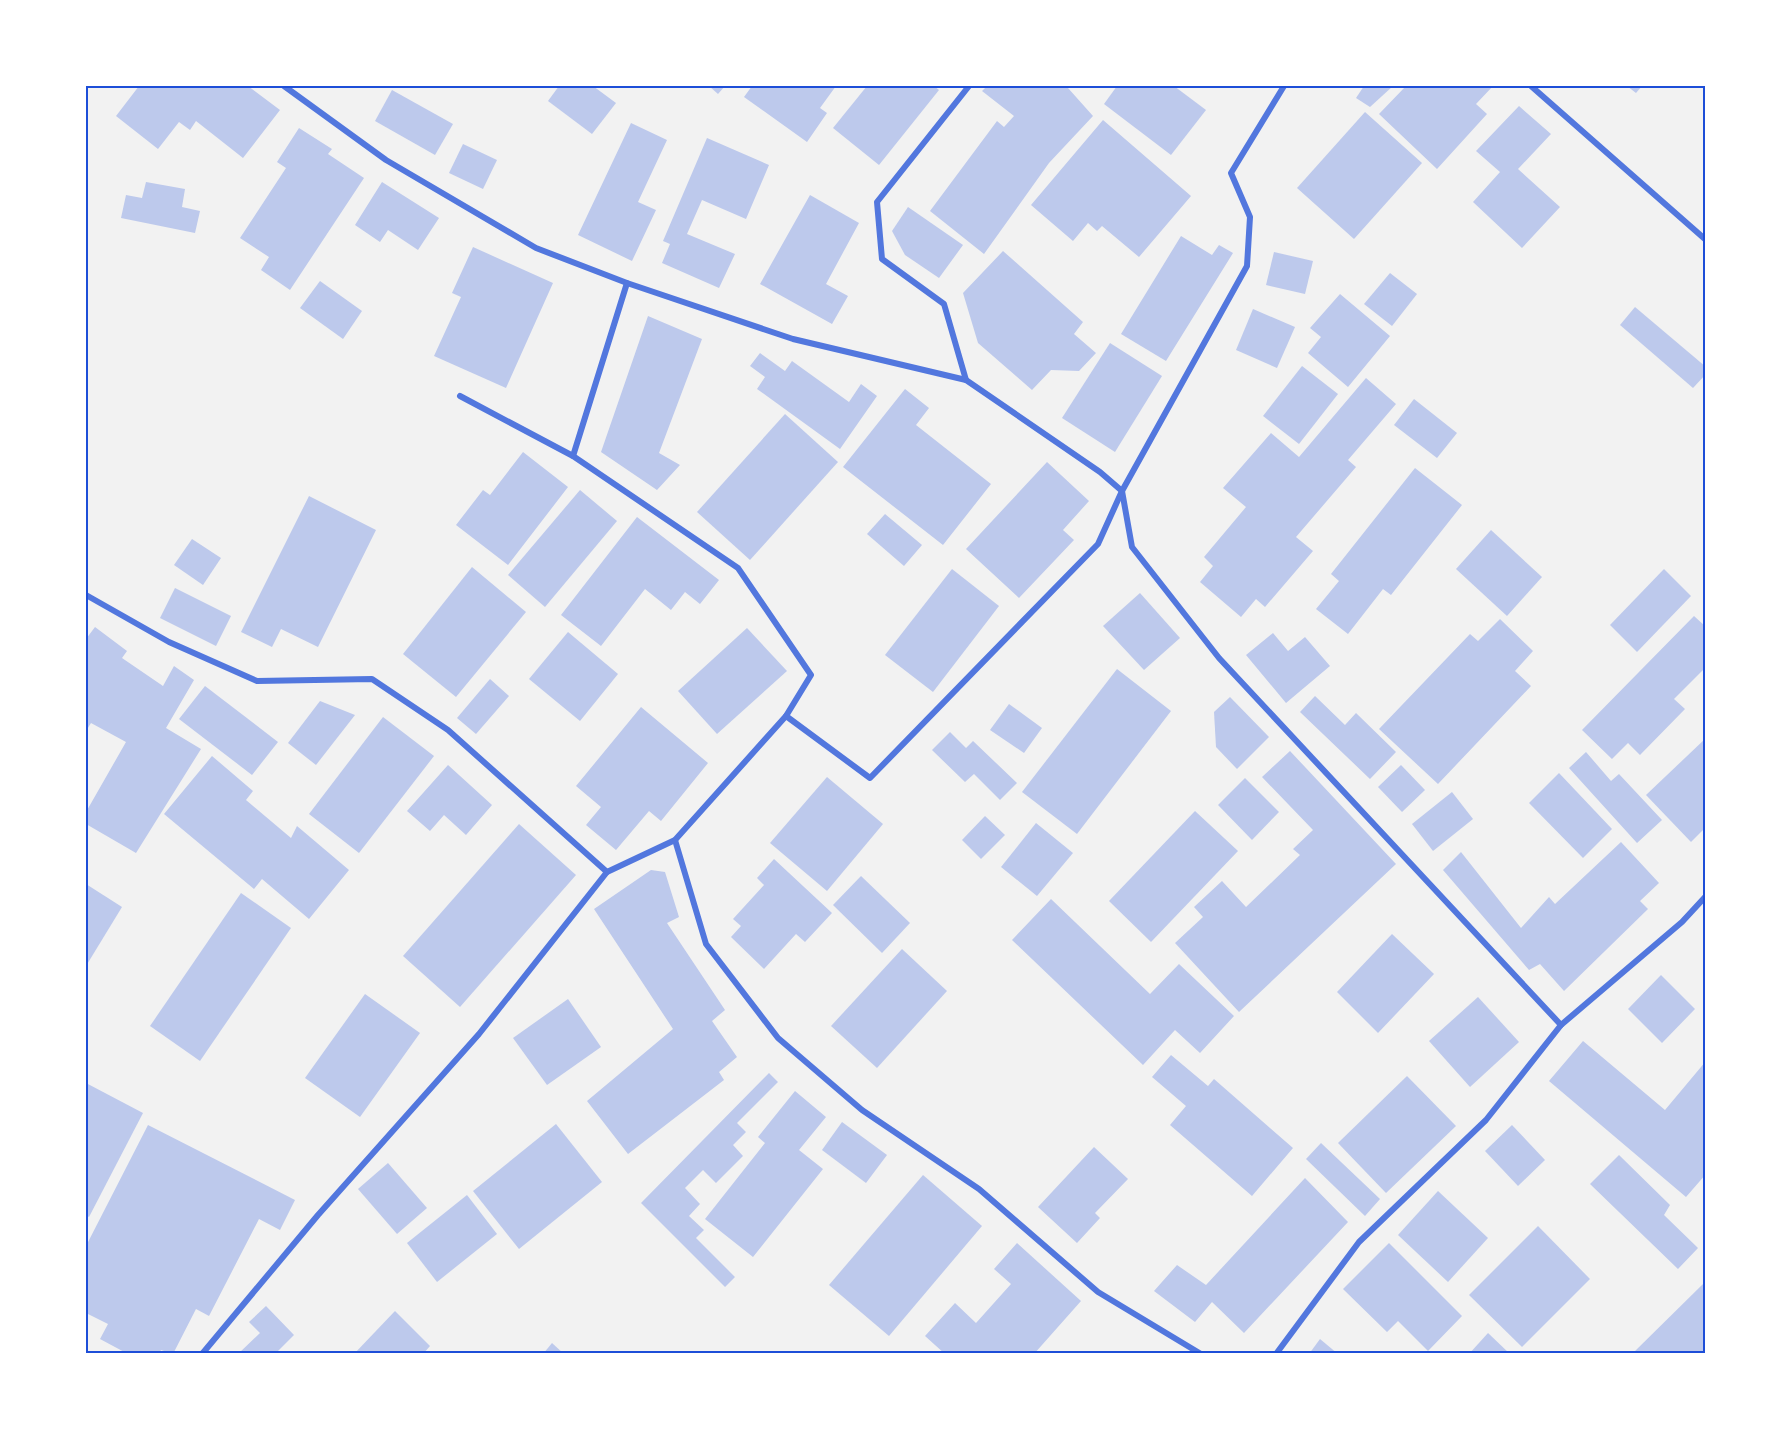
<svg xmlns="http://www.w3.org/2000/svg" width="1791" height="1439" viewBox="0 0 1791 1439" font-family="'Crimson Pro',serif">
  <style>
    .building { fill: #bdc9ec }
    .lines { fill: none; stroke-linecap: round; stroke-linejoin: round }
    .minor { stroke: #5277de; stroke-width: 6 }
    .neatline { fill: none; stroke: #1d4ed8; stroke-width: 2 }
  </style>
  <rect width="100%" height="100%" fill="#f2f2f2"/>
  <!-- building -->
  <g class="building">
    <polygon points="139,86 248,86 280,110 243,158 196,121 190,130 179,122 158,149 116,116"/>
    <polygon points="559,86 593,86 616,103 592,134 548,101"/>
    <polygon points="709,86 725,86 718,94"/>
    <polygon points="752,86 836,86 820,108 827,113 807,142 744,97"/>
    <polygon points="867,86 934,86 939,90 879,165 833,128"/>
    <polygon points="987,86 1070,86 1068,88 1093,116 1049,163 984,254 930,211 997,121 1004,127 1014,116 982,91"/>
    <polygon points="1117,86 1174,86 1206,110 1171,155 1104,104"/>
    <polygon points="1364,86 1393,86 1370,107 1356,98"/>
    <polygon points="1406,86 1493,86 1476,104 1487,114 1437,169 1379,114"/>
    <polygon points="1627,86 1642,86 1636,93"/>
    <polygon points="392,90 453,124 435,155 375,121"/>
    <polygon points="1519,106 1551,134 1518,169 1560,207 1522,248 1473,202 1500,172 1476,151"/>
    <polygon points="1365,112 1422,163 1354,239 1297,188"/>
    <polygon points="1103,120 1191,196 1139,257 1102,226 1097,231 1088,223 1073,241 1031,205"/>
    <polygon points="631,123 667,140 638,202 656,210 632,261 578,235"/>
    <polygon points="299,128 332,149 328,154 364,178 290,290 261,270 269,257 240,238 286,168 277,162"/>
    <polygon points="707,138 769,165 746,219 702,200 687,234 735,254 719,288 662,263 670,244 663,241"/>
    <polygon points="463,144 497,160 483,189 449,173"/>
    <polygon points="146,182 185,189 182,207 200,211 195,233 121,218 126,195 142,198"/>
    <polygon points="382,182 439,218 418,250 388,230 380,242 355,225"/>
    <polygon points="810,195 859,223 826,284 848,296 832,324 760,284"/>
    <polygon points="908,207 963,245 939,278 905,255 892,231"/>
    <polygon points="1181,236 1212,255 1219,245 1233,253 1166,361 1121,334"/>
    <polygon points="473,247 553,283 506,388 434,356 461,297 452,293"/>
    <polygon points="1003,251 1083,322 1074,334 1096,353 1079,371 1051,370 1032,390 978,343 963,293"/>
    <polygon points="1274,252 1313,261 1305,294 1266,285"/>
    <polygon points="1390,273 1417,294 1392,326 1364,304"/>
    <polygon points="320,281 362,311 343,339 300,308"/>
    <polygon points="1340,294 1390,336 1348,387 1308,353 1321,337 1310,328"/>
    <polygon points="1635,307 1706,367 1706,374 1693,388 1620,325"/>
    <polygon points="1253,309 1295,327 1277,368 1236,350"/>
    <polygon points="648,316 702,339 659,453 680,465 657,490 601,452"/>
    <polygon points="1110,343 1162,376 1115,452 1062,418"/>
    <polygon points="760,353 785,371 792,361 849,402 861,384 877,396 840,449 757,389 765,377 750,366"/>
    <polygon points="1302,366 1338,394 1299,444 1263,416"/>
    <polygon points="1366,378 1396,404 1348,460 1356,467 1296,537 1313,551 1265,607 1256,599 1241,617 1200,582 1213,566 1204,557 1246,507 1223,488 1271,433 1299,457"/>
    <polygon points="905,389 929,408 916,425 991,484 943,545 843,467"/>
    <polygon points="1414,399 1457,433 1437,458 1394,425"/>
    <polygon points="785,414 838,462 750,560 697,512"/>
    <polygon points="523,452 568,487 508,565 456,525 483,490 490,495"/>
    <polygon points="1047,462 1089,501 1063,530 1074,540 1019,598 966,549"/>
    <polygon points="1415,468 1462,505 1391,595 1383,589 1348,634 1316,609 1339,581 1331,574"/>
    <polygon points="580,490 617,521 545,607 508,575"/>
    <polygon points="309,496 376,530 318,647 281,629 272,647 241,632"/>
    <polygon points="885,514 922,545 904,566 867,534"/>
    <polygon points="637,517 719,580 700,604 685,592 671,610 645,589 601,646 561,615"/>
    <polygon points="1491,530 1542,577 1507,616 1456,569"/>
    <polygon points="192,539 221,558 203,585 174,565"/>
    <polygon points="472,567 526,612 456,697 403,654"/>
    <polygon points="952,569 999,606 933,692 885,655"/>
    <polygon points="1664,569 1691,596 1637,652 1610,625"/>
    <polygon points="175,588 231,616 216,646 160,618"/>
    <polygon points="1140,593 1180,638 1144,670 1103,626"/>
    <polygon points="1694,616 1706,627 1706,667 1674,699 1685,709 1640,755 1628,743 1612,759 1582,730"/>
    <polygon points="1500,619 1533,651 1515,671 1531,686 1438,784 1379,729 1470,634 1478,641"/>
    <polygon points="95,627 127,651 122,658 163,686 174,666 194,680 166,728 201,749 136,853 86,824 86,812 126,742 91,723 86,731 86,639"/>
    <polygon points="747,628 787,671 717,734 678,691"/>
    <polygon points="568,632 618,674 580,721 529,679"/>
    <polygon points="1273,633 1288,651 1305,637 1330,666 1286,703 1246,655"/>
    <polygon points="1117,669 1171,711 1077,834 1022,792"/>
    <polygon points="490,679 509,696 476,734 457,718"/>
    <polygon points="205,686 278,742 252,775 179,719"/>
    <polygon points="1315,696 1345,725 1356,713 1396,752 1370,779 1300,712"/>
    <polygon points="1230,697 1269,737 1237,769 1216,747 1214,712"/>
    <polygon points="320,701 355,715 316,765 288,743"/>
    <polygon points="1009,704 1042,728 1024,753 990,730"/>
    <polygon points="641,707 708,763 661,821 649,811 616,850 586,825 601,807 576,786"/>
    <polygon points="383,717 434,756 359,853 309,814"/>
    <polygon points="950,732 966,748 973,741 1017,783 1000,800 974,774 965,782 932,750"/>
    <polygon points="1706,738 1706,827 1691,842 1646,795"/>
    <polygon points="1290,751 1396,864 1239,1012 1175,943 1203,917 1194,907 1222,881 1246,907 1300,855 1293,849 1313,830 1262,777"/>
    <polygon points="1586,752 1611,781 1619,774 1662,820 1637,843 1569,768"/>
    <polygon points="212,756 253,791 246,800 291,838 297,826 349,870 309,919 262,879 254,889 164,814"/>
    <polygon points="448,765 492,805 466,835 444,815 430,831 407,811"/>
    <polygon points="1401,765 1425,790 1402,812 1378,787"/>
    <polygon points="1559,773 1612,829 1583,858 1529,803"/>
    <polygon points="827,777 883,824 827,891 770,843"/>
    <polygon points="1245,778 1279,812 1252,840 1218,805"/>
    <polygon points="1452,792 1473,819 1433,851 1412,824"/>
    <polygon points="1195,811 1238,851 1151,942 1109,901"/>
    <polygon points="985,816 1005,835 981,859 962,840"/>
    <polygon points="1036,823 1073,853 1037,896 1001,867"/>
    <polygon points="519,824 576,875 460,1007 403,956"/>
    <polygon points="1621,842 1659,883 1640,901 1648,909 1564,991 1540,964 1529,970 1443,870 1461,852 1521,928 1549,897 1555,904"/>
    <polygon points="774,859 832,913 805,942 796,934 764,969 731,937 741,926 733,919 764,885 757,878"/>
    <polygon points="651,870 665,872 679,917 667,923 725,1010 712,1021 737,1057 719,1072 724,1080 628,1154 587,1101 673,1029 594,909"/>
    <polygon points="861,876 910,923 882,953 833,905"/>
    <polygon points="86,884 122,907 86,966"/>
    <polygon points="241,893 291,928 200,1061 150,1026"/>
    <polygon points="1051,899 1150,994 1179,964 1234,1016 1200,1053 1175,1030 1143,1065 1012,940"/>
    <polygon points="1392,934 1434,974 1378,1033 1337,992"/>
    <polygon points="902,949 947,991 877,1068 831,1026"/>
    <polygon points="1661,975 1695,1009 1662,1043 1628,1009"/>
    <polygon points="365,994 420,1033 360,1117 305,1078"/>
    <polygon points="1478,997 1519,1042 1470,1087 1429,1041"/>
    <polygon points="568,999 601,1047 547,1085 513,1038"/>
    <polygon points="1583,1041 1665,1110 1706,1061 1706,1174 1686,1197 1549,1081"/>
    <polygon points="1171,1055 1208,1086 1214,1079 1293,1148 1252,1196 1170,1125 1186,1106 1152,1077"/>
    <polygon points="769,1073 778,1082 737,1123 746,1132 733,1145 743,1156 716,1183 703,1170 685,1188 700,1204 689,1216 704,1230 696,1238 735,1277 725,1287 641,1203"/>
    <polygon points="1407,1076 1456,1126 1386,1193 1338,1143"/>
    <polygon points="86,1083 143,1113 89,1217 86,1215"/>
    <polygon points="795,1091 826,1117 799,1150 823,1169 753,1257 705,1219 765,1143 758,1137"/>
    <polygon points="842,1122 887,1155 866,1183 822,1150"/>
    <polygon points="556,1124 602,1182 519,1249 473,1191"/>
    <polygon points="148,1125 295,1200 280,1230 259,1219 209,1316 196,1309 173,1354 161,1350 159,1354 128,1354 100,1339 108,1324 86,1313 86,1246"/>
    <polygon points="1512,1125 1545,1160 1518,1186 1485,1151"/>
    <polygon points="1321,1143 1380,1199 1365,1216 1306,1159"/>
    <polygon points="1094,1147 1128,1179 1095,1213 1100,1218 1077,1243 1038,1207"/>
    <polygon points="1619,1155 1670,1205 1664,1215 1698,1248 1678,1269 1590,1184"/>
    <polygon points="388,1163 427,1208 397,1234 358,1189"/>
    <polygon points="923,1175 982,1226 889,1336 829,1285"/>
    <polygon points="1305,1178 1348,1222 1244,1333 1212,1302 1195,1322 1154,1291 1177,1265 1206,1285"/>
    <polygon points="1438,1191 1488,1238 1448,1282 1398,1235"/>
    <polygon points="467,1195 497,1234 437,1282 407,1243"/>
    <polygon points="1538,1226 1590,1279 1522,1347 1469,1295"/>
    <polygon points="1017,1243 1081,1301 1034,1354 945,1354 925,1336 955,1303 976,1323 1011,1284 994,1269"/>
    <polygon points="1389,1243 1462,1316 1428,1351 1398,1321 1387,1332 1343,1289"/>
    <polygon points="1704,1283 1706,1354 1632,1354"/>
    <polygon points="266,1306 294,1335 275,1354 238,1354 260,1333 249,1322"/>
    <polygon points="395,1311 430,1346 423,1354 354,1354"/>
    <polygon points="1488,1333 1510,1354 1469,1354"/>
    <polygon points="1320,1339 1338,1354 1309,1354"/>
    <polygon points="552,1343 564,1354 543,1354"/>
  </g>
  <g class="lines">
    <!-- minor -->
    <g class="minor">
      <polyline points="284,86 386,160 536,248 627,283 793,339 966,380 1100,472 1122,491 1132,547 1219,658 1561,1025"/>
      <polyline points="1531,86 1706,240"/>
      <polyline points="966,380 944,304 882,259 877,202 969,86"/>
      <polyline points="460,396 573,456 738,568 811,675 786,716 675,840 607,872"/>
      <polyline points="573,456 627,283"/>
      <polyline points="86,595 169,642 257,681 372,679 448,730 607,872 479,1034 318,1215 202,1354"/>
      <polyline points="786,716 870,778 1098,544 1122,491 1247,266 1250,217 1231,173 1284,86"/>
      <polyline points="675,840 706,944 778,1038 862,1110 979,1189 1098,1292 1201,1354"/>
      <polyline points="1276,1354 1359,1242 1486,1120 1561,1025 1682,922 1706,896"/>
    </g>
  </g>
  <!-- border -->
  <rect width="1791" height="1439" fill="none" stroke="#ffffff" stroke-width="174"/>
  <rect x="87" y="87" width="1617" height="1265" class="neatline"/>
</svg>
